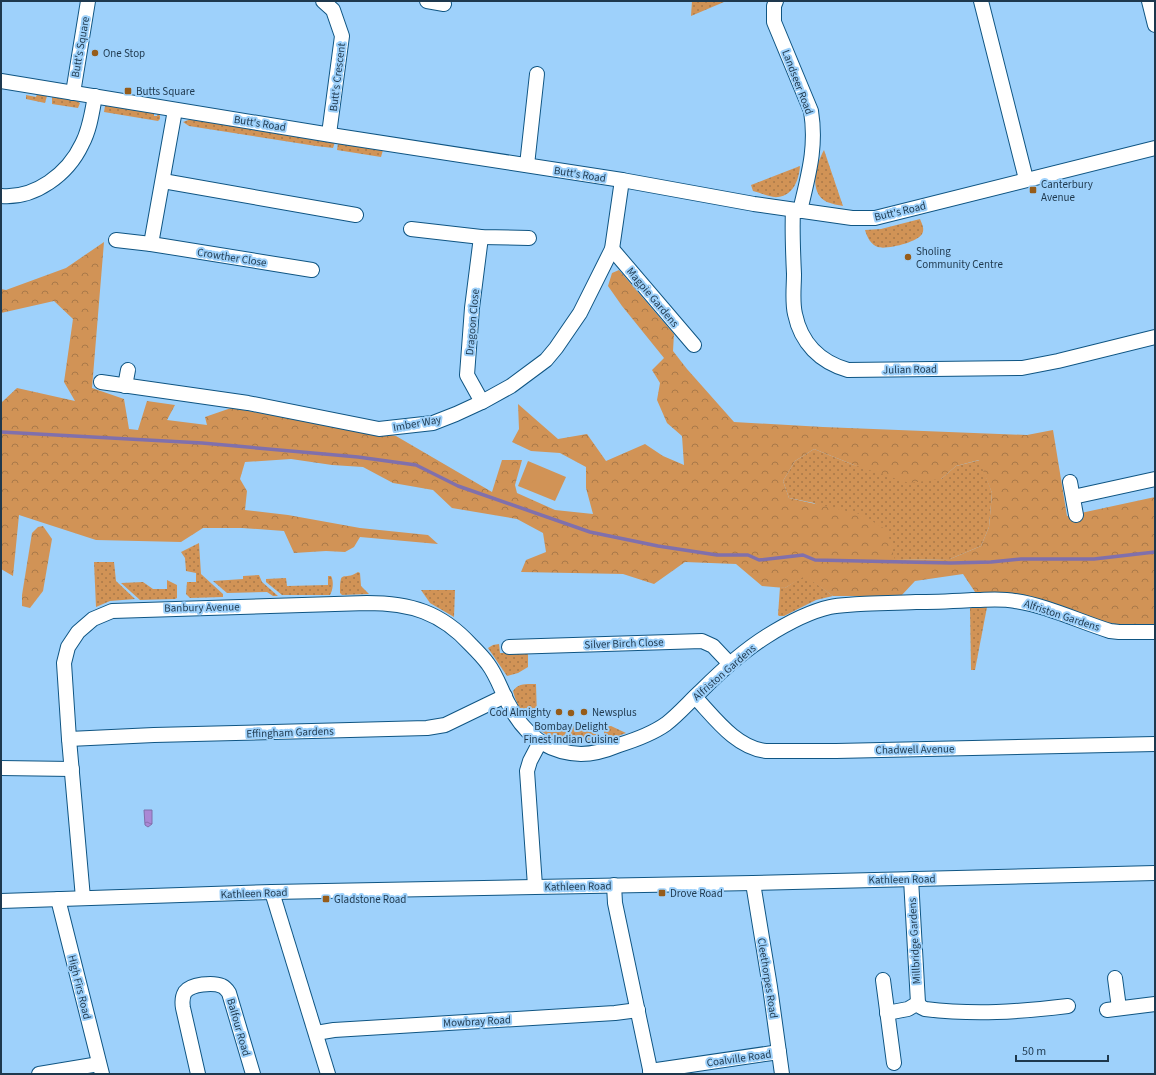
<svg xmlns="http://www.w3.org/2000/svg" width="1156" height="1075" viewBox="0 0 1156 1075" font-family="'Source Sans 3',sans-serif">
  <style>
    .grass { fill: url(#grass-dots) }
    .forest { fill: url(#forest-crowns); fill-rule: evenodd }
    .park { fill: #d19356 }
    .water { fill: url(#water-ripples); stroke: #8070ac }
    .lines { fill: none; stroke-linecap: round; stroke-linejoin: round }
    .stream { stroke: #8070ac; stroke-width: 3.5 }
    .minor-casing { stroke: #0f5583; stroke-width: 16 }
    .minor { stroke: #fff; stroke-width: 14 }
    .poi-dot { fill: #965c1a; stroke: #9ed1fb; stroke-width: 1.5 }
    .labels { text-anchor: middle; stroke-width: 4; stroke-linejoin: round; paint-order: stroke }
    .street-label { font-size: 11px; fill: #1e384d; stroke: #9ed1fb }
    .poi-label { font-size: 11px; fill: #1e384d; stroke: #9ed1fb; text-anchor: start }
  </style>
  <defs>
    <pattern id="grass-dots" width="8" height="8" patternUnits="userSpaceOnUse"><rect width="8" height="8" fill="#d19356"/><path d="M2 2h.1M6 6h.1" fill="none" stroke="#a97949" stroke-width="1.8" stroke-linecap="round"/></pattern>
    <pattern id="forest-crowns" width="20" height="18" patternUnits="userSpaceOnUse"><rect width="20" height="18" fill="#d19356"/><path d="M2 6a3 3 0 1 1 6 0M12 15a3 3 0 1 1 6 0" fill="none" stroke="#a97949"/></pattern>
    <pattern id="water-ripples" width="26" height="14" patternUnits="userSpaceOnUse"><rect width="26" height="14" fill="#aa88d5"/><path d="M2 4q2-2 4 0t4 0M15 11q2-2 4 0t4 0" fill="none" stroke="#8a70af"/></pattern>
  </defs>
  <rect width="100%" height="100%" fill="#9ed1fb"/>
  <!-- grass -->
  <g class="grass">
    <polygon points="692,1 723,1 724,2 691,16"/>
    <polygon points="37,94 47,96 45,103 26,99 26,95 36,97"/>
    <polygon points="52,97 75,100 80,103 78,108 52,104"/>
    <polygon points="108,105 154,113 154,116 157,116 158,113 160,116 160,119 158,121 104,112 105,106"/>
    <polygon points="191,119 335,142 333,148 316,146 189,126 183,122"/>
    <polygon points="338,143 383,150 381,157 337,150"/>
    <path d="M 824,150 L 843,206 C 838,205 832,204 827,202 C 808,193 816,164 824,150 Z"/>
    <path d="M 800,166 C 799,179 794,195 778,197 C 771,198 761,193 753,191 L 751,185 Z"/>
    <path d="M 920,219 C 922,224 925,229 922,234 C 918,242 886,250 878,247 C 871,245 867,237 865,230 L 881,229 Z"/>
    <polygon points="814,449 854,465 941,479 956,466 980,460 992,493 989,527 981,546 950,559 895,560 814,503 789,498 783,481 795,461"/>
    <polygon points="199,543 201,574 223,594 223,597 190,598 186,594 187,582 196,582 196,573 186,571 185,558 181,552"/>
    <polygon points="94,562 114,562 116,581 135,599 110,601 96,607"/>
    <path d="M 358,572 L 360,573 L 361,586 L 369,594 L 342,595 L 340,593 C 340,567 343,582 358,572 Z"/>
    <polygon points="259,575 262,582 278,596 273,596 267,592 227,593 213,581 243,579 243,576"/>
    <polygon points="805,575 833,596 816,600 784,616 779,616 778,615 780,587 785,588"/>
    <path d="M 328,576 L 331,576 C 334,581 333,590 330,595 L 282,595 L 266,582 L 266,579 L 286,578 L 287,586 L 328,585 Z"/>
    <polygon points="167,580 177,585 177,598 175,599 140,600 121,583 143,582 153,589 167,589"/>
    <polygon points="421,590 455,590 454,617 430,603"/>
    <polygon points="987,607 975,670 971,670 970,608"/>
    <polygon points="499,644 500,653 528,653 528,667 518,673 507,676 488,648 493,645"/>
    <path d="M 536,684 L 537,718 L 529,718 C 520,711 516,702 513,691 C 518,683 527,684 536,684 Z"/>
    <path d="M 536,725 L 598,725 L 599,742 C 580,743 547,743 536,725 Z"/>
    <polygon points="611,726 626,733 604,741 604,727"/>
  </g>
  <!-- forest -->
  <g class="forest">
    <path d="M 104,242 L 92,388 L 124,399 L 129,429 L 138,430 L 147,401 L 175,405 L 167,420 L 207,425 L 205,417 L 231,408 L 396,436 L 492,492 L 502,460 L 522,460 L 515,485 L 517,493 L 555,510 L 593,514 L 586,488 L 586,467 L 560,453 L 531,451 L 512,442 L 519,429 L 518,404 L 558,439 L 587,434 L 606,461 L 645,444 L 663,456 L 684,465 L 682,436 L 667,423 L 657,400 L 660,383 L 652,370 L 664,358 L 622,306 L 608,286 L 612,273 L 619,270 L 674,334 L 673,351 L 687,369 L 734,422 L 823,427 L 1027,435 L 1053,430 L 1067,516 L 1155,497 L 1155,625 L 1129,626 L 1102,622 L 1033,597 L 977,595 L 963,574 L 915,581 L 901,596 L 833,596 L 805,576 L 785,588 L 762,586 L 736,564 L 685,562 L 654,584 L 623,574 L 521,572 L 526,560 L 546,552 L 543,533 L 517,519 L 452,508 L 433,490 L 393,483 L 363,467 L 332,465 L 291,459 L 245,462 L 240,479 L 247,491 L 245,510 L 288,515 L 360,528 L 428,535 L 438,544 L 360,537 L 354,547 L 345,552 L 326,551 L 294,553 L 284,531 L 242,528 L 203,528 L 181,542 L 96,540 L 19,515 L 13,576 L 1,569 L 1,403 L 17,388 L 75,401 L 64,382 L 73,319 L 54,301 L 1,313 L 1,289 L 6,290 L 66,268 ZM 814,449 L 854,465 L 909,483 L 941,479 L 956,466 L 979,460 L 992,493 L 989,527 L 981,546 L 950,559 L 895,560 L 887,530 L 860,514 L 789,498 L 783,481 L 795,461 Z"/>
    <polygon points="43,526 52,539 43,591 30,608 22,606 22,595 32,533 38,527"/>
  </g>
  <!-- park -->
  <polygon class="park" points="528,461 566,477 555,501 518,486"/>
  <!-- water -->
  <polygon class="water" points="152,810 152,824 148,827 145,825 144,810"/>
  <g class="lines">
    <!-- stream -->
    <polyline class="stream" points="1,432 202,443 358,457 416,465 458,486 590,532 658,546 717,555 748,555 759,560 803,555 815,560 951,563 991,562 1021,559 1094,559 1155,552"/>
    <defs>
      <g id="minor">
        <polyline points="323,1 333,10 342,36 329,134"/>
        <polyline points="427,1 444,4"/>
        <path d="M 776,1 L 774,6 L 774,22 L 811,111 C 817,148 808,176 800,211"/>
        <polyline points="981,1 1026,179"/>
        <polyline points="1149,1 1155,25"/>
        <polyline points="1,81 337,136 622,180 754,204 852,218 875,218 1155,148"/>
        <polyline points="73,93 88,1"/>
        <polyline points="527,165 537,74"/>
        <polyline points="163,181 356,215"/>
        <path d="M 1,196 C 35,199 68,174 82,144 C 90,129 92,112 95,96"/>
        <path d="M 793,210 C 792,231 793,253 794,274 C 794,287 792,301 795,314 C 801,343 820,362 848,370 L 1022,368 L 1058,361 L 1155,337"/>
        <polyline points="411,229 481,237 529,238"/>
        <polyline points="481,237 472,308 467,375 482,402"/>
        <polyline points="116,240 151,244 312,270"/>
        <polyline points="151,244 175,110"/>
        <polyline points="612,249 694,345"/>
        <polyline points="101,382 248,403 379,429 433,423 456,414 482,402 511,386 546,360 556,348 580,313 612,249 622,180"/>
        <polyline points="125,386 128,370"/>
        <polyline points="1070,482 1076,515"/>
        <polyline points="1073,497 1155,479"/>
        <polyline points="509,647 702,641 713,646 730,664"/>
        <path d="M 695,697 C 714,717 736,748 766,751 L 836,751 L 1155,744"/>
        <polyline points="69,739 154,735 427,728 445,725 505,696"/>
        <polyline points="1,768 72,769"/>
        <path d="M 911,879 L 918,1003 L 921,1007 L 925,1009 C 975,1015 1018,1012 1068,1006"/>
        <polyline points="753,883 770,987 782,1074"/>
        <polyline points="614,885 615,903 651,1074"/>
        <polyline points="535,886 527,771 530,761 540,742"/>
        <polyline points="272,892 328,1074"/>
        <path d="M 83,898 L 69,739 L 64,663 L 68,647 L 78,632 L 93,619 L 112,611 L 367,603 C 410,603 441,612 471,645 C 477,651 483,657 488,664 C 497,676 501,690 508,703 C 523,733 546,753 581,754 C 595,754 607,750 619,745 C 635,740 652,734 666,724 C 679,714 689,702 701,691 C 721,671 743,651 767,636 C 786,624 808,612 830,607 C 839,605 850,605 860,604 C 878,603 897,603 916,602 C 935,602 953,601 972,600 C 986,600 1001,598 1015,601 C 1048,606 1078,621 1110,631 L 1119,632 L 1155,632"/>
        <polyline points="58,899 102,1074"/>
        <polyline points="1,901 272,892 753,883 1155,873"/>
        <polyline points="1115,978 1119,1008"/>
        <polyline points="883,980 894,1063"/>
        <polyline points="1107,1010 1155,1004"/>
        <polyline points="887,1013 908,1009 918,1003"/>
        <polyline points="316,1033 334,1030 615,1013 638,1010"/>
        <polyline points="650,1071 779,1052"/>
        <polyline points="39,1074 99,1064"/>
        <path d="M 198,1074 L 183,1008 C 182,1002 182,997 185,992 C 191,984 213,982 222,986 C 226,988 227,990 229,993 L 253,1074"/>
      </g>
    </defs>
    <!-- minor casing -->
    <use href="#minor" class="minor-casing"/>
    <!-- minor -->
    <use href="#minor" class="minor"/>
  </g>
  <!-- markers -->
  <g class="poi-dot">
    <circle cx="95" cy="53" r="4"/>
    <rect x="124" y="87" width="8" height="8" rx="2"/>
    <rect x="1029" y="186" width="8" height="8" rx="2"/>
    <circle cx="908" cy="257" r="4"/>
    <circle cx="559" cy="712" r="4"/>
    <circle cx="584" cy="712" r="4"/>
    <circle cx="571" cy="713" r="4"/>
    <rect x="658" y="889" width="8" height="8" rx="2"/>
    <rect x="322" y="895" width="8" height="8" rx="2"/>
  </g>
  <g class="labels">
    <!-- street labels -->
    <g class="street-label">
      <text transform="translate(80 47) rotate(-80)" y="4">Butt's Square</text>
      <text transform="translate(337 77) rotate(-83)" y="4">Butt's Crescent</text>
      <text transform="translate(798 82) rotate(69)" y="4">Landseer Road</text>
      <text transform="translate(260 123) rotate(9)" y="4">Butt's Road</text>
      <text transform="translate(580 174) rotate(9)" y="4">Butt's Road</text>
      <text transform="translate(900 211) rotate(-13)" y="4">Butt's Road</text>
      <text transform="translate(232 257) rotate(9)" y="4">Crowther Close</text>
      <text transform="translate(653 297) rotate(50)" y="4">Magpie Gardens</text>
      <text transform="translate(472 322) rotate(-85)" y="4">Dragoon Close</text>
      <text transform="translate(910 369) rotate(-1)" y="4">Julian Road</text>
      <text transform="translate(417 423) rotate(-10)" y="4">Imber Way</text>
      <text transform="translate(202 607) rotate(-1)" y="4">Banbury Avenue</text>
      <text transform="translate(1062 615) rotate(18)" y="4">Alfriston Gardens</text>
      <text transform="translate(624 643) rotate(-2)" y="4">Silver Birch Close</text>
      <text transform="translate(724 672) rotate(-41)" y="4">Alfriston Gardens</text>
      <text transform="translate(290 732) rotate(-2)" y="4">Effingham Gardens</text>
      <text transform="translate(915 749) rotate(-1)" y="4">Chadwell Avenue</text>
      <text transform="translate(902 879) rotate(-1)" y="4">Kathleen Road</text>
      <text transform="translate(578 886) rotate(-1)" y="4">Kathleen Road</text>
      <text transform="translate(254 893) rotate(-2)" y="4">Kathleen Road</text>
      <text transform="translate(914 941) rotate(-93)" y="4">Millbridge Gardens</text>
      <text transform="translate(768 978) rotate(81)" y="4">Cleethorpes Road</text>
      <text transform="translate(80 987) rotate(76)" y="4">High Firs Road</text>
      <text transform="translate(477 1021) rotate(-3)" y="4">Mowbray Road</text>
      <text transform="translate(239 1027) rotate(74)" y="4">Balfour Road</text>
      <text transform="translate(739 1058) rotate(-8)" y="4">Coalville Road</text>
    </g>
    <!-- poi labels -->
    <g class="poi-label">
      <text x="103" y="57">One Stop</text>
      <text x="136" y="95">Butts Square</text>
      <text x="1041" y="188">Canterbury<tspan x="1041" dy="13">Avenue</tspan></text>
      <text x="916" y="255">Sholing<tspan x="916" dy="13">Community Centre</tspan></text>
      <text x="551" y="716" text-anchor="end">Cod Almighty</text>
      <text x="592" y="716">Newsplus</text>
      <text x="571" y="730" text-anchor="middle">Bombay Delight<tspan x="571" dy="13">Finest Indian Cuisine</tspan></text>
      <text x="670" y="897">Drove Road</text>
      <text x="334" y="903">Gladstone Road</text>
    </g>
  </g>
  <!-- border -->
  <rect width="1156" height="1075" fill="none" stroke="#1e384d" stroke-width="4"/>
  <!-- scale -->
  <path d="M1016 1055v6h92v-6" fill="none" stroke="#1e384d" stroke-width="2"/>
  <text x="1022" y="1055" font-size="12" fill="#1e384d" stroke="#9ed1fb" stroke-width="3" paint-order="stroke">50 m</text>
</svg>
